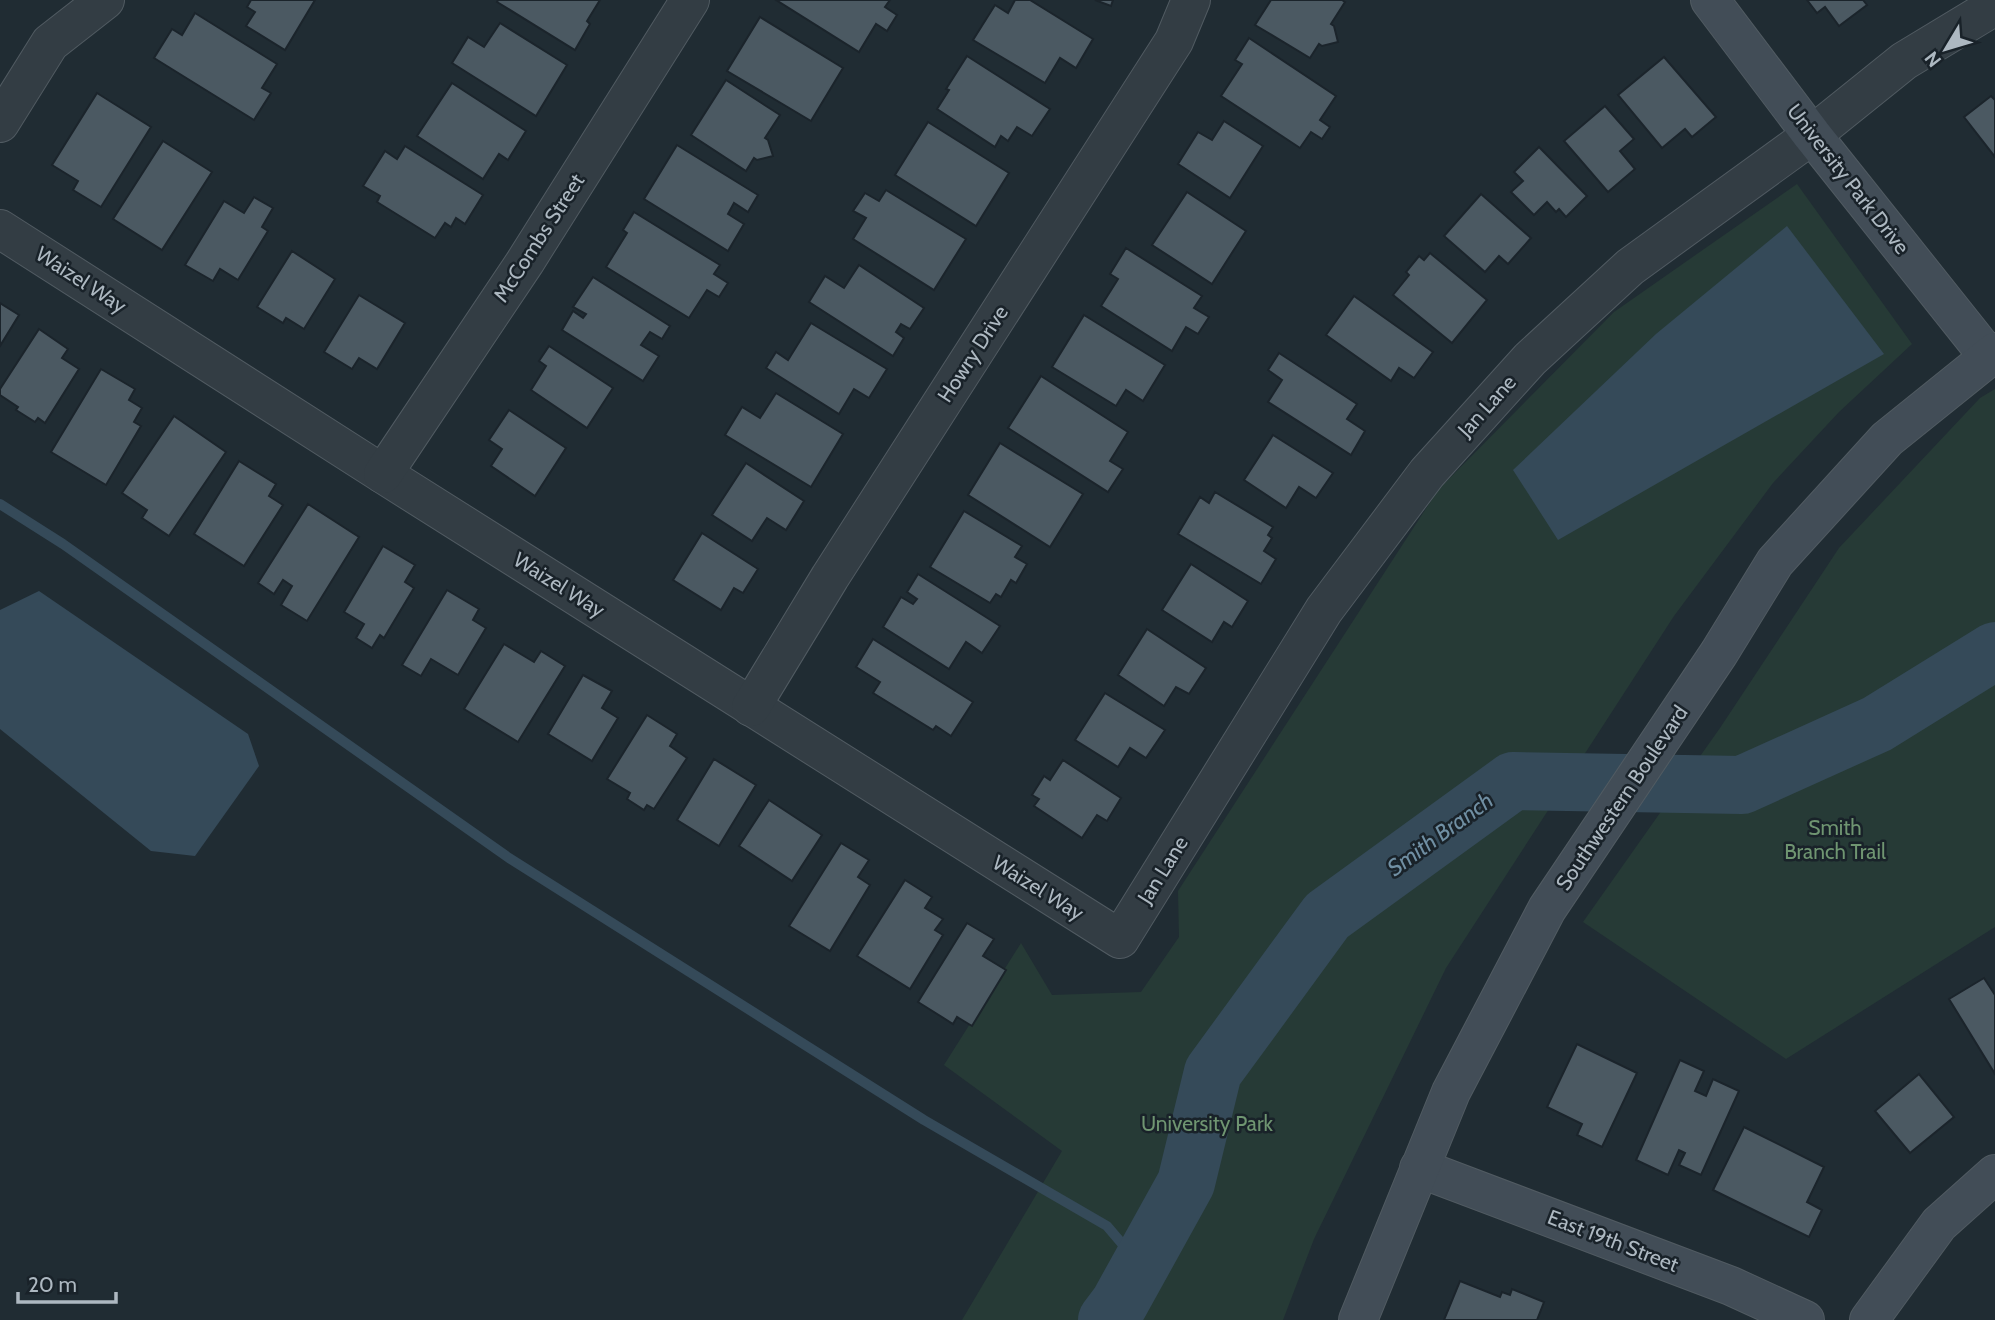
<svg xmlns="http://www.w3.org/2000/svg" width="1995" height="1320" viewBox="0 0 1995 1320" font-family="Cabin,sans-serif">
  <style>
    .green { fill: #263a36 }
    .water { fill: #354a59 }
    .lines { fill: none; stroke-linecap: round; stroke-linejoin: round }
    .stream { stroke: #354a59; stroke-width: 10 }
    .river { stroke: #354a59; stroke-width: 58 }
    .building { fill: #4b5962; stroke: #1b242b; stroke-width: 2 }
    .street-casing { stroke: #515b62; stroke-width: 40 }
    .secondary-casing { stroke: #515b62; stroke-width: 40 }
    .street { stroke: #333d44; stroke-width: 38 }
    .secondary { stroke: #424d57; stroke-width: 38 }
    .labels { text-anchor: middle; stroke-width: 5; stroke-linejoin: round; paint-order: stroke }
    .street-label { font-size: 21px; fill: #adb8c1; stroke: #192229 }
    .park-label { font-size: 21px; fill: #6f9571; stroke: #192229 }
    .water-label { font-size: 23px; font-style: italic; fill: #708fa3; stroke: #192229 }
  </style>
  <rect width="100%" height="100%" fill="#202c33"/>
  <!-- green -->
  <g class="green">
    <polygon points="1797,184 1912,344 1839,412 1773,483 1674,616 1446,968 1314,1239 1283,1320 962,1320 1062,1151 944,1065 1021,943 1052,995 1141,992 1179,937 1178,891 1438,490 1614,312"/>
    <polygon points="1995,389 1995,927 1786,1059 1583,922 1720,728 1839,548 1980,398"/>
  </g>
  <!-- water -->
  <g class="water">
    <polygon points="1787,226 1884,354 1558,540 1513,470 1656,334"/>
    <polygon points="39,591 248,734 259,766 195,856 151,851 0,729 0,610"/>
  </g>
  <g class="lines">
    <!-- stream -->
    <polyline class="stream" points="0,504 63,544 509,858 924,1120 1107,1226 1141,1266"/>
    <!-- river -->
    <polyline class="river" points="1107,1320 1119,1304 1186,1183 1213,1072 1327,916 1513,781 1742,785 1877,724 1995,651"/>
  </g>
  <!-- building -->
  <g class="building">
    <polygon points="251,0 315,0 285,50 246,26 255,12 247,7"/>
    <polygon points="498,0 600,0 587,21 590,24 575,50 497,2"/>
    <polygon points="776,0 890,0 885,7 897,15 887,31 876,24 859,52"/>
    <polygon points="1015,0 1030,0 1093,39 1076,68 1060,58 1045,83 973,40 995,5 1008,13"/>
    <polygon points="1095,0 1113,0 1111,6"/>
    <polygon points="1271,0 1342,0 1345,2 1331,24 1334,26 1338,42 1322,46 1319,44 1310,58 1255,25"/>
    <polygon points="1807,0 1863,0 1867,5 1839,26 1825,7 1817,13"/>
    <polygon points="195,13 277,64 262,88 271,93 254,120 154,58 172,29 182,35"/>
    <polygon points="760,17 843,68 811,121 727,71"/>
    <polygon points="500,23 567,65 536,116 452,63 468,37 484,47"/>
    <polygon points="1249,38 1336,96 1320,120 1330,127 1322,139 1311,132 1300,148 1221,96 1242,64 1235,60"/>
    <polygon points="967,56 1050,109 1032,136 1017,127 1008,141 1001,136 995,147 937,109 949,90 946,89"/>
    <polygon points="1664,57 1716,117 1692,137 1685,129 1662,148 1618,95"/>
    <polygon points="726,80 780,115 765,138 768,140 773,156 757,160 754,158 746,171 691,135"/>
    <polygon points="452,83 526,131 508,160 499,154 483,179 417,136"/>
    <polygon points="97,93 151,127 101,207 73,190 78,181 52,165"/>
    <polygon points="1991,96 1995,100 1995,157 1964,117"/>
    <polygon points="1605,106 1634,139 1620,151 1635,169 1608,192 1564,141"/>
    <polygon points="1224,121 1263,146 1230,198 1178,164 1198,132 1212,140"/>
    <polygon points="928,122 1009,173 976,226 895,175"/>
    <polygon points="163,141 212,172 162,250 113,219"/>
    <polygon points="677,145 758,195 748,212 734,203 728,214 744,224 728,251 644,199"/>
    <polygon points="405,146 483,195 465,224 456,218 451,227 445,223 435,238 377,202 380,196 363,186 385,151 397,159"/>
    <polygon points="1539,147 1587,196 1566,217 1559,209 1556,212 1547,202 1534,215 1511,192 1523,181 1514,172"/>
    <polygon points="886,190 966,239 934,290 853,239 866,218 853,211 865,193 879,201"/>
    <polygon points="1187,192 1246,231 1212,284 1152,245"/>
    <polygon points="1481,194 1531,238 1508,264 1499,256 1485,272 1444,236"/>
    <polygon points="254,197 273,208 262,227 268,231 238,280 220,269 213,281 185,265 224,201 244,213"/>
    <polygon points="634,212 720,265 714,274 728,283 719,297 707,290 689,318 606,267 627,233 623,230"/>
    <polygon points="1126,248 1202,296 1194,308 1209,317 1198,334 1186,327 1172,351 1101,306 1118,279 1110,274"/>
    <polygon points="292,251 335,279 304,329 286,318 283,323 257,307"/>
    <polygon points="1430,253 1487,300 1452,343 1393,295 1409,275 1406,272 1419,256 1424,260"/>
    <polygon points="859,265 924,308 910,329 901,324 896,332 904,338 893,356 809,302 825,276 844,288"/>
    <polygon points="593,277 670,326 662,339 650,332 641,345 659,356 643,381 562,330 573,311 583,318 586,314 573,307"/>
    <polygon points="359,295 405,323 377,369 359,358 352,369 324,352"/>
    <polygon points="1354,296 1433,352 1414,378 1399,368 1391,381 1326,335"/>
    <polygon points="0,303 19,315 0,346"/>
    <polygon points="1084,315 1165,365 1143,401 1126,390 1116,406 1052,367"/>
    <polygon points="811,323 887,369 869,398 854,389 839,414 766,368 776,352 788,360"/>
    <polygon points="39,329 68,349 62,358 79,369 45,423 38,418 35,422 16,410 18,407 0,395 0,389"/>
    <polygon points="549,346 613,388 587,428 531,390 546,366 539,361"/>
    <polygon points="1279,353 1357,404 1347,419 1365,431 1351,455 1268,402 1282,380 1268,370"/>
    <polygon points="101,369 135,389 129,400 142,408 134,422 141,426 106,485 51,452"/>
    <polygon points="1041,376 1128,432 1110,461 1123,469 1108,492 1008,428"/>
    <polygon points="776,393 843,434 811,487 725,435 742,407 760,418"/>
    <polygon points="509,410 566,448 535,496 491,466 502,449 489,440"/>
    <polygon points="174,416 226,452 169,536 142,518 147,510 122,493"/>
    <polygon points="1273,435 1333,473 1316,498 1299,487 1286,508 1244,480"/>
    <polygon points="1000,443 1083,494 1050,547 968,495"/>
    <polygon points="239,461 276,484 269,496 283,505 244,566 194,534"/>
    <polygon points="746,463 804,501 786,530 767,518 752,541 712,515"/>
    <polygon points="1215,492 1273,527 1268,535 1272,538 1264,551 1276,559 1261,584 1178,534 1200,497 1209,503"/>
    <polygon points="308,504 359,537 307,621 281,605 292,586 283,580 274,594 258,583"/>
    <polygon points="964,511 1022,546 1015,557 1027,564 1016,583 1011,580 1001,597 996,594 990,603 930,567"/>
    <polygon points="702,533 758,569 743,593 734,588 721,610 673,580"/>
    <polygon points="383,546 415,565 405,582 414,588 384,638 380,635 372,648 356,638 364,624 344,612"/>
    <polygon points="1191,564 1248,601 1232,627 1224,622 1212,642 1162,610"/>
    <polygon points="918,574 1000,626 982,653 966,642 949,669 883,627 901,597 913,604 917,599 907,592"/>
    <polygon points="447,590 479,609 473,620 486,628 458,675 431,659 421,676 402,665"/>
    <polygon points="1147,629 1206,668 1189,694 1176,687 1164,706 1118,675"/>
    <polygon points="873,639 973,702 951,736 936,726 933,730 873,693 880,682 856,667"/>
    <polygon points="504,644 534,662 541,651 565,666 518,742 464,709"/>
    <polygon points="583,675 612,691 602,708 618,718 592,761 548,734"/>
    <polygon points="1105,693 1165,730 1146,758 1130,748 1118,767 1075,740"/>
    <polygon points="647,715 677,734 670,746 687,758 654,809 647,805 644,810 627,799 630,793 607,779"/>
    <polygon points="714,759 756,785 719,846 677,820"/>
    <polygon points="1063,760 1121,798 1107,821 1097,815 1082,838 1034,806 1039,799 1032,795 1044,776 1050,780"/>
    <polygon points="769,800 822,835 792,881 739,846"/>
    <polygon points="841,843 869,860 858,877 870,885 830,951 789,926"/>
    <polygon points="905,880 932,897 925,908 943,919 935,930 943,935 910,989 857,956"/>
    <polygon points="967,923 994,939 983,956 1006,970 972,1026 957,1017 953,1024 918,1002"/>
    <polygon points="1984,978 1995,995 1995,1074 1949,999"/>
    <polygon points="1577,1044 1637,1073 1602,1147 1577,1135 1582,1124 1547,1107"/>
    <polygon points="1680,1060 1704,1071 1695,1091 1706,1096 1713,1079 1739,1091 1701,1175 1679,1165 1685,1153 1679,1150 1668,1175 1636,1160"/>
    <polygon points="1919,1074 1954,1117 1910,1153 1875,1111"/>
    <polygon points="1744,1127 1824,1167 1807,1202 1822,1210 1809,1237 1713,1190"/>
    <polygon points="1460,1281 1500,1297 1502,1292 1510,1295 1512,1289 1544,1302 1537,1320 1444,1320"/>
  </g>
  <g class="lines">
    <defs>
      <g id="street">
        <polyline points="0,123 50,43 105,0"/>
        <polyline points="0,229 383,474 1120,939 1324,610 1427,473 1530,359 1630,267 1812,135 1904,61 1995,6"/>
        <polyline points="383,474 525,262 690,0"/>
        <polyline points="751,707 830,577 1174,41 1191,0"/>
      </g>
      <g id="secondary">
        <polyline points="1710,0 1812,135 1988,356"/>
        <polyline points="1419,1168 1731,1286 1805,1320"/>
        <polyline points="1358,1320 1451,1092 1547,909 1719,653 1775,562 1887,439 1995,352"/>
        <polyline points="1869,1320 1939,1224 1995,1174"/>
      </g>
    </defs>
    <!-- street casing -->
    <use href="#street" class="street-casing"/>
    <!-- secondary casing -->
    <use href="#secondary" class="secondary-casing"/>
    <!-- street -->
    <use href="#street" class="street"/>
    <!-- secondary -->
    <use href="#secondary" class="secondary"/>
  </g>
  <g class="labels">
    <!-- street labels -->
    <g class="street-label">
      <text transform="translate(1848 179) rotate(52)" y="7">University Park Drive</text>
      <text transform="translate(539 238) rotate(-57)" y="7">McCombs Street</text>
      <text transform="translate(81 280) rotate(33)" y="7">Waizel Way</text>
      <text transform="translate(973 354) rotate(-57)" y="7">Howry Drive</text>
      <text transform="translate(1487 406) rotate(-48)" y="7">Jan Lane</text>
      <text transform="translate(559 585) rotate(32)" y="7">Waizel Way</text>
      <text transform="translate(1622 798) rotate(-56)" y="7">Southwestern Boulevard</text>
      <text transform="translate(1163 870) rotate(-58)" y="7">Jan Lane</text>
      <text transform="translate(1038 888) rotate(32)" y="7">Waizel Way</text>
      <text transform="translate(1613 1241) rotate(21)" y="7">East 19th Street</text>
    </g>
    <!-- park labels -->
    <g class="park-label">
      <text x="1835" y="835">Smith<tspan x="1835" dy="24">Branch Trail</tspan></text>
      <text x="1207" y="1131">University Park</text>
    </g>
    <!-- water labels -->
    <g class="water-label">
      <text transform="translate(1440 834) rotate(-36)" y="8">Smith Branch</text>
    </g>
  </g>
  <!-- north arrow -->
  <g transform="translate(1946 49) rotate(232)" stroke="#192229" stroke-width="5" paint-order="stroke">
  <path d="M0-5L12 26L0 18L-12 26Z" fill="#adb8c1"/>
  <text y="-10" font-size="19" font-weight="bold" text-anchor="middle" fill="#adb8c1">N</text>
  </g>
  <!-- scale -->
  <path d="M18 1292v10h98v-10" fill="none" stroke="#adb8c1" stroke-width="3.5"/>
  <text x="28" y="1292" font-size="21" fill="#adb8c1" stroke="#192229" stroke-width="5" paint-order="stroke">20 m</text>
</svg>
